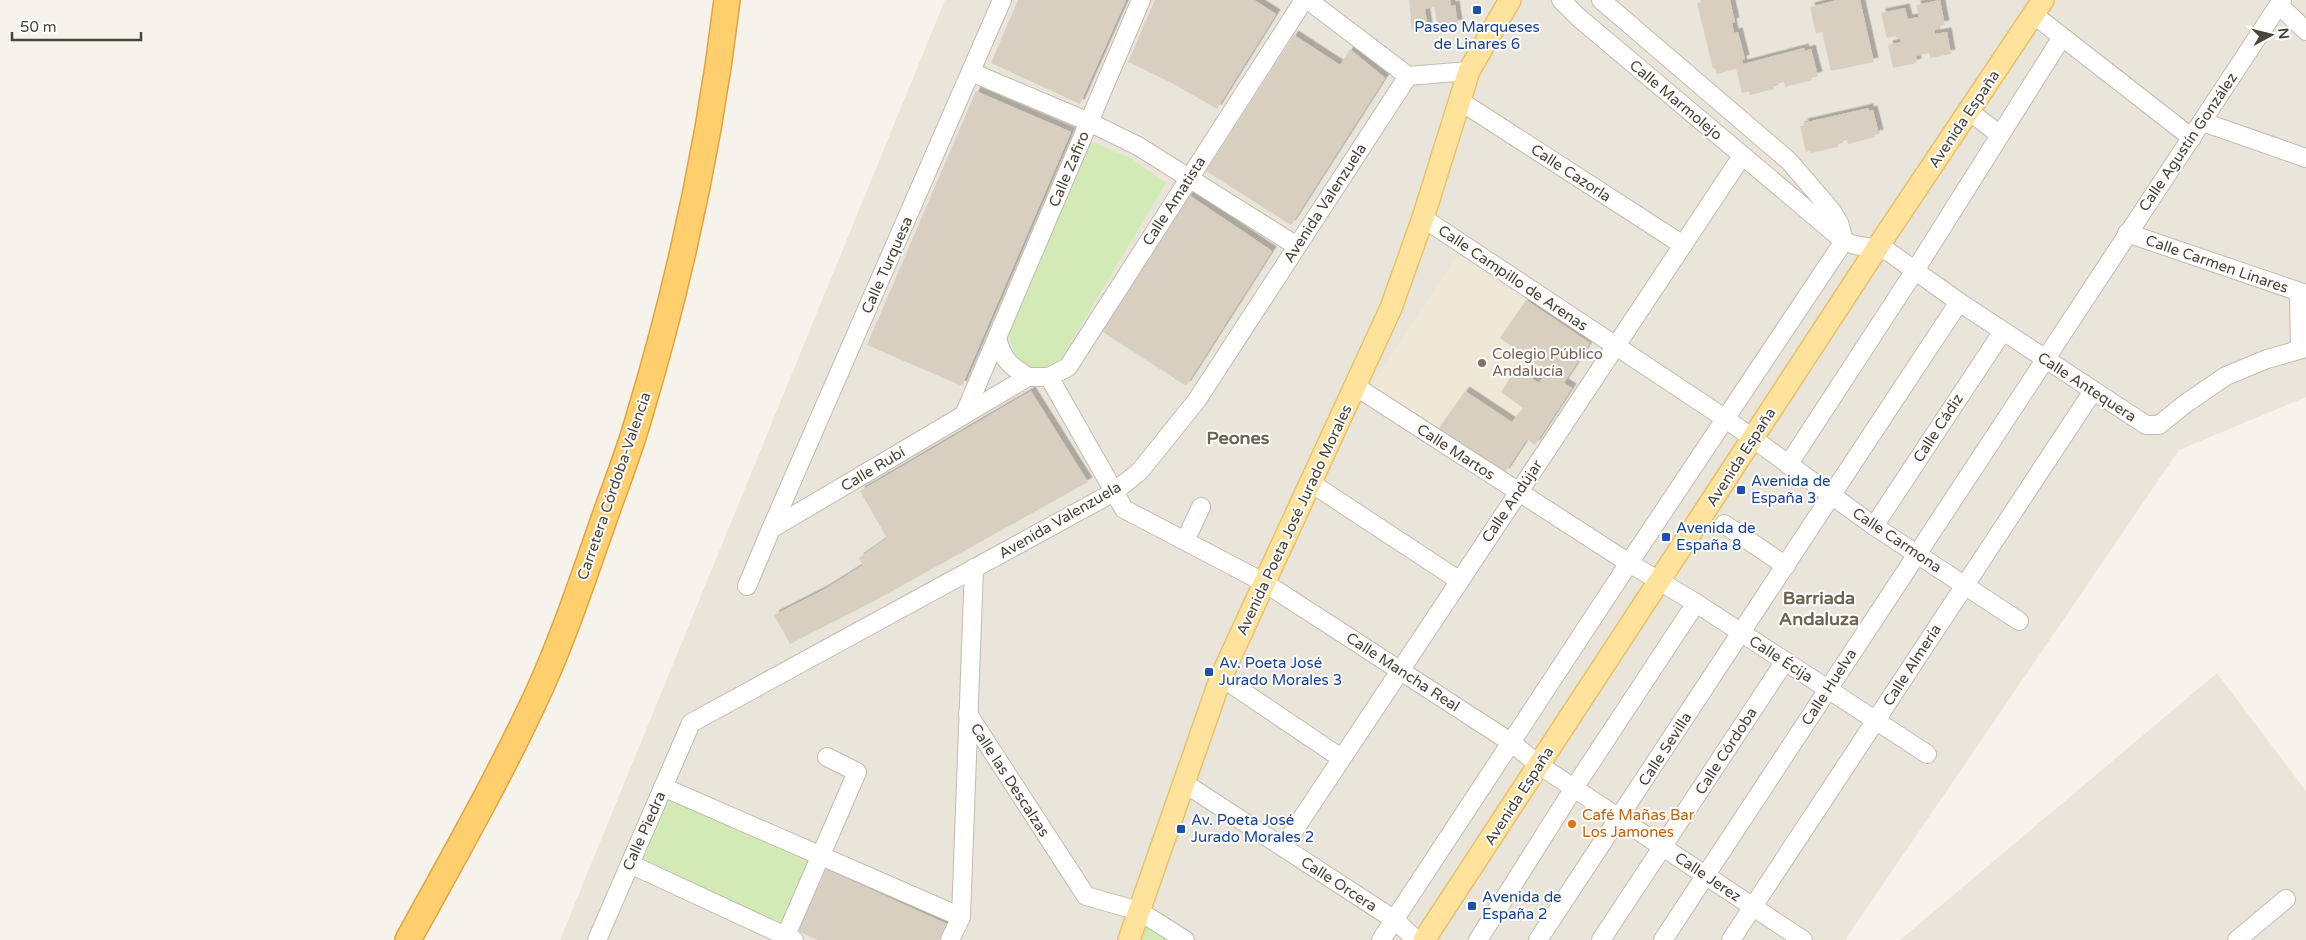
<svg xmlns="http://www.w3.org/2000/svg" width="2306" height="940" viewBox="0 0 2306 940" font-family="'Varela Round',sans-serif">
  <style>
    .residential { fill: #eae5da }
    .education { fill: #efe8d6 }
    .green { fill: #d2eab5 }
    .building { fill: #d8cfc1; filter: url(#shadow) }
    .lines { fill: none; stroke-linecap: round; stroke-linejoin: round }
    .minor-casing { stroke: #c2bbae; stroke-width: 20 }
    .major-casing { stroke: #e6c16a; stroke-width: 24 }
    .highway-casing { stroke: #e0a43c; stroke-width: 28 }
    .minor { stroke: #fff; stroke-width: 18 }
    .major { stroke: #ffe39c; stroke-width: 21 }
    .highway { stroke: #ffcf6e; stroke-width: 25 }
    .transit-dot { fill: #1a4fb4; stroke: #fff; stroke-width: 2 }
    .education-dot { fill: #8d6e63; stroke: #fff; stroke-width: 2 }
    .food-dot { fill: #e8710a; stroke: #fff; stroke-width: 2 }
    .labels { text-anchor: middle; stroke-width: 4; stroke-linejoin: round; paint-order: stroke }
    .transit-label { font-size: 15px; fill: #164399; stroke: #fff; text-anchor: start }
    .street-label { font-size: 15px; fill: #4b4439; stroke: #fff }
    .education-label { font-size: 15px; fill: #785e54; stroke: #fff; text-anchor: start }
    .food-label { font-size: 15px; fill: #c56008; stroke: #fff; text-anchor: start }
    .quarter-label { font-size: 18px; font-weight: bold; fill: #6e6250; stroke: #fff }
  </style>
  <defs>
    <filter id="shadow"><feDropShadow dx="4.5" dy="-4.5" stdDeviation="0" flood-color="#0004"/></filter>
  </defs>
  <rect width="100%" height="100%" fill="#f6f3ec"/>
  <!-- residential -->
  <g class="residential">
    <polygon points="945,0 2306,0 2306,397 2179,450 1845,940 560,940"/>
    <polygon points="2217,673 2306,791 2306,940 1900,940"/>
  </g>
  <!-- education -->
  <polygon class="education" points="1457,255 1590,343 1564,383 1572,388 1535,445 1527,440 1505,473 1372,385"/>
  <!-- green -->
  <g class="green">
    <path d="M 1091,141 L 1132,159 L 1166,183 L 1060,360 C 1038,383 1009,358 1009,331 Z"/>
    <polygon points="667,799 810,861 781,926 639,861"/>
    <polygon points="1145,920 1175,940 1139,940"/>
  </g>
  <!-- building -->
  <g class="building">
    <polygon points="1018,0 1126,0 1080,104 991,63"/>
    <polygon points="1155,0 1254,0 1276,14 1217,109 1172,83 1128,62"/>
    <polygon points="1409,0 1450,0 1451,6 1455,5 1458,24 1438,28 1434,7 1425,9 1428,27 1412,30"/>
    <polygon points="1701,0 1730,0 1735,22 1732,23 1734,33 1738,32 1745,59 1742,60 1743,64 1804,48 1805,51 1811,49 1818,76 1811,78 1812,80 1785,87 1784,82 1773,85 1774,89 1750,95 1749,91 1742,93 1736,69 1717,74 1715,68 1713,69 1697,3 1701,2"/>
    <polygon points="1837,0 1860,0 1874,62 1831,71 1822,32 1816,34 1810,7"/>
    <polygon points="1940,0 1945,25 1938,26 1939,29 1935,30 1935,34 1947,32 1951,54 1930,58 1929,53 1916,56 1917,63 1893,68 1888,45 1901,42 1900,38 1897,39 1896,36 1887,38 1881,13 1905,8 1908,19 1919,17 1916,5"/>
    <polygon points="1294,35 1340,65 1350,49 1385,78 1291,225 1206,171"/>
    <polygon points="976,91 1071,132 962,386 867,345"/>
    <polygon points="1869,108 1869,111 1873,110 1879,134 1874,135 1875,137 1848,144 1847,140 1838,143 1838,147 1810,153 1810,151 1806,152 1800,126 1804,125 1803,123"/>
    <polygon points="1189,195 1272,251 1186,386 1100,330"/>
    <polygon points="1526,300 1590,343 1564,383 1572,388 1535,445 1527,439 1505,473 1438,429 1465,391 1512,422 1523,408 1501,392 1516,369 1539,383 1547,372 1500,338"/>
    <polygon points="1031,391 1088,482 878,599 790,644 774,615 825,589 863,565 859,558 887,538 860,491"/>
    <polygon points="826,869 947,924 939,940 817,940 798,931"/>
  </g>
  <g class="lines">
    <defs>
      <g id="minor">
        <polyline points="1308,0 1408,76 1469,71"/>
        <path d="M 1561,0 L 1578,17 L 1844,241 C 1858,249 1874,245 1889,252 L 1959,302 L 2146,425 L 2159,425 L 2185,404 L 2226,376 L 2267,359 L 2306,348"/>
        <polyline points="1601,0 1789,161 1832,211 1839,223 1844,241"/>
        <polyline points="2279,5 2306,31"/>
        <polyline points="2033,14 2192,138"/>
        <polyline points="971,72 1089,122 1138,146 1297,246"/>
        <polyline points="1460,101 1683,245"/>
        <polyline points="1969,111 2000,135"/>
        <polyline points="2203,122 2306,158"/>
        <polyline points="1423,218 1726,419 1874,526 2019,621"/>
        <polyline points="2127,233 2306,294"/>
        <polyline points="2299,292 2300,349"/>
        <path d="M 997,338 C 1003,360 1009,365 1028,377"/>
        <polyline points="1049,377 1124,509 1265,583 1512,743 1539,765 1803,940"/>
        <polyline points="1355,386 1629,563 1696,603 1927,754"/>
        <polyline points="964,415 1141,0"/>
        <polyline points="1788,465 1914,272 2062,37"/>
        <polyline points="1311,483 1460,581"/>
        <polyline points="1724,524 1786,566"/>
        <polyline points="1874,526 2003,331"/>
        <polyline points="771,529 1002,0"/>
        <polyline points="1185,541 1201,507"/>
        <polyline points="747,586 771,529 1028,377 1049,377 1068,367 1304,0"/>
        <polyline points="1221,677 1341,758"/>
        <polyline points="968,714 1086,896 1139,911 1185,940"/>
        <polyline points="1184,783 1395,920 1416,940"/>
        <polyline points="663,787 961,917"/>
        <polyline points="1283,847 1742,156"/>
        <polyline points="630,864 794,940"/>
        <polyline points="597,940 691,723 1114,492 1140,471 1197,400 1408,76"/>
        <polyline points="784,940 857,772 827,757"/>
        <polyline points="950,940 961,917 974,568"/>
        <polyline points="1381,940 1629,563 1844,241"/>
        <polyline points="1478,940 1574,788 1696,603"/>
        <polyline points="1538,940 1959,302"/>
        <polyline points="1601,940 1785,661"/>
        <polyline points="1663,940 2282,0"/>
        <polyline points="1731,940 2093,391"/>
        <polyline points="2237,940 2286,899"/>
      </g>
      <g id="major">
        <polyline points="1129,940 1221,677 1391,308 1423,218 1469,71 1510,0"/>
        <polyline points="1424,940 1877,248 2043,0"/>
      </g>
      <path id="highway" d="M 408,940 C 453,858 500,776 539,691 C 564,636 583,579 603,522 C 615,487 629,453 639,417 C 680,281 710,142 727,0"/>
    </defs>
    <!-- minor casing -->
    <use href="#minor" class="minor-casing"/>
    <!-- major casing -->
    <use href="#major" class="major-casing"/>
    <!-- highway casing -->
    <use href="#highway" class="highway-casing"/>
    <!-- minor -->
    <use href="#minor" class="minor"/>
    <!-- major -->
    <use href="#major" class="major"/>
    <!-- highway -->
    <use href="#highway" class="highway"/>
  </g>
  <!-- markers -->
  <g class="transit-dot">
    <rect x="1472" y="5" width="10" height="10" rx="2.5"/>
    <rect x="1736" y="485" width="10" height="10" rx="2.5"/>
    <rect x="1661" y="532" width="10" height="10" rx="2.5"/>
    <rect x="1204" y="667" width="10" height="10" rx="2.5"/>
    <rect x="1176" y="824" width="10" height="10" rx="2.5"/>
    <rect x="1467" y="901" width="10" height="10" rx="2.5"/>
  </g>
  <circle class="education-dot" cx="1482" cy="363" r="5"/>
  <circle class="food-dot" cx="1572" cy="824" r="5"/>
  <g class="labels">
    <!-- transit labels -->
    <g class="transit-label">
      <text x="1477" y="32" text-anchor="middle">Paseo Marqueses<tspan x="1477" dy="17">de Linares 6</tspan></text>
      <text x="1751" y="486">Avenida de<tspan x="1751" dy="17">España 3</tspan></text>
      <text x="1676" y="533">Avenida de<tspan x="1676" dy="17">España 8</tspan></text>
      <text x="1219" y="668">Av. Poeta José<tspan x="1219" dy="17">Jurado Morales 3</tspan></text>
      <text x="1191" y="825">Av. Poeta José<tspan x="1191" dy="17">Jurado Morales 2</tspan></text>
      <text x="1482" y="902">Avenida de<tspan x="1482" dy="17">España 2</tspan></text>
    </g>
    <!-- street labels -->
    <g class="street-label">
      <text transform="translate(1676 100) rotate(40)" y="5">Calle Marmolejo</text>
      <text transform="translate(1964 119) rotate(-56)" y="5">Avenida España</text>
      <text transform="translate(2188 142) rotate(-56)" y="5">Calle Agustín González</text>
      <text transform="translate(1069 169) rotate(-67)" y="5">Calle Zafiro</text>
      <text transform="translate(1571 173) rotate(33)" y="5">Calle Cazorla</text>
      <text transform="translate(1174 201) rotate(-57)" y="5">Calle Amatista</text>
      <text transform="translate(1325 203) rotate(-57)" y="5">Avenida Valenzuela</text>
      <text transform="translate(2217 264) rotate(19)" y="5">Calle Carmen Linares</text>
      <text transform="translate(887 265) rotate(-66)" y="5">Calle Turquesa</text>
      <text transform="translate(1513 278) rotate(34)" y="5">Calle Campillo de Arenas</text>
      <text transform="translate(2087 387) rotate(33)" y="5">Calle Antequera</text>
      <text transform="translate(1938 428) rotate(-57)" y="5">Calle Cádiz</text>
      <text transform="translate(1456 452) rotate(33)" y="5">Calle Martos</text>
      <text transform="translate(1741 457) rotate(-57)" y="5">Avenida España</text>
      <text transform="translate(873 469) rotate(-31)" y="5">Calle Rubí</text>
      <text transform="translate(614 486) rotate(-71)" y="5">Carretera Córdoba-Valencia</text>
      <text transform="translate(1512 501) rotate(-56)" y="5">Calle Andújar</text>
      <text transform="translate(1060 520) rotate(-30)" y="5">Avenida Valenzuela</text>
      <text transform="translate(1294 520) rotate(-65)" y="5">Avenida Poeta José Jurado Morales</text>
      <text transform="translate(1897 540) rotate(34)" y="5">Calle Carmona</text>
      <text transform="translate(1781 659) rotate(33)" y="5">Calle Écija</text>
      <text transform="translate(1912 665) rotate(-57)" y="5">Calle Almería</text>
      <text transform="translate(1403 672) rotate(33)" y="5">Calle Mancha Real</text>
      <text transform="translate(1829 687) rotate(-57)" y="5">Calle Huelva</text>
      <text transform="translate(1665 749) rotate(-57)" y="5">Calle Sevilla</text>
      <text transform="translate(1726 751) rotate(-57)" y="5">Calle Córdoba</text>
      <text transform="translate(1010 780) rotate(57)" y="5">Calle las Descalzas</text>
      <text transform="translate(1519 796) rotate(-57)" y="5">Avenida España</text>
      <text transform="translate(644 831) rotate(-66)" y="5">Calle Piedra</text>
      <text transform="translate(1708 877) rotate(34)" y="5">Calle Jerez</text>
      <text transform="translate(1339 884) rotate(33)" y="5">Calle Orcera</text>
    </g>
    <!-- education labels -->
    <g class="education-label">
      <text x="1492" y="359">Colegio Público<tspan x="1492" dy="17">Andalucía</tspan></text>
    </g>
    <!-- food labels -->
    <g class="food-label">
      <text x="1582" y="820">Café Mañas Bar<tspan x="1582" dy="17">Los Jamones</tspan></text>
    </g>
    <!-- quarter labels -->
    <g class="quarter-label">
      <text x="1238" y="444">Peones</text>
      <text x="1819" y="604">Barriada<tspan x="1819" dy="21">Andaluza</tspan></text>
    </g>
  </g>
  <!-- north arrow -->
  <g transform="translate(2271 35) rotate(83)" stroke="#ffffff" stroke-width="4" paint-order="stroke">
  <path d="M0-4L9 19L0 12L-9 19Z" fill="#4b4439"/>
  <text y="-8" font-size="14" font-weight="bold" text-anchor="middle" fill="#4b4439">N</text>
  </g>
  <!-- scale -->
  <path d="M12 32v8h129v-8" fill="none" stroke="#4b4439" stroke-width="2.5"/>
  <text x="20" y="32" font-size="15" fill="#4b4439" stroke="#ffffff" stroke-width="4" paint-order="stroke">50 m</text>
</svg>
